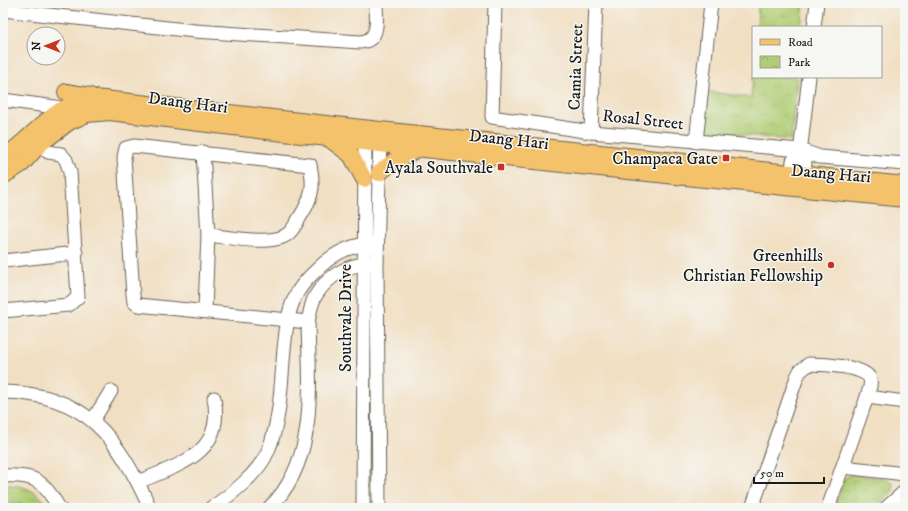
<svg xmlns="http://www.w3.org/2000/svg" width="908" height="511" viewBox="0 0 908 511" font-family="'IM FELL DW Pica',serif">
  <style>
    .grass { fill: url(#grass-tufts); stroke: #667448 }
    .park { fill: url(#park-crowns); stroke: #667448 }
    .garden { fill: #b0cd74; stroke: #667448 }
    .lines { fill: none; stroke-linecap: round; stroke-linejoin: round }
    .minor-casing { stroke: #676056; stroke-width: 15 }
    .major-casing { stroke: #676056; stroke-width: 18 }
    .minor { stroke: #fff; stroke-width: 13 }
    .major { stroke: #f4c26a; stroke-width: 16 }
    .poi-dot { fill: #c8321e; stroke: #f6f6f2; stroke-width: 1.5 }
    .labels { text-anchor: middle; stroke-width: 3; stroke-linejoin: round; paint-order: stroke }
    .street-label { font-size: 17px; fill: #1c1c1c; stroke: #f6f6f2 }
    .poi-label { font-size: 17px; fill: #1c1c1c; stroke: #f6f6f2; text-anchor: end }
  </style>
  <defs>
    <pattern id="grass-tufts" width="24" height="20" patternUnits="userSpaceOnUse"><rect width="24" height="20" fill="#b0cd74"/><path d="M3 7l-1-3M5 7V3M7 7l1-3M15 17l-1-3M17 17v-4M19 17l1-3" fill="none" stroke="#97af64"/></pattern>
    <pattern id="park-crowns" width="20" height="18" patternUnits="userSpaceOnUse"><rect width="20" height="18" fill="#b0cd74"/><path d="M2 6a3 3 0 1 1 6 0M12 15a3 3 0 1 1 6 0" fill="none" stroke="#97af64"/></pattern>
  </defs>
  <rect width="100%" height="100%" fill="#f6f6f2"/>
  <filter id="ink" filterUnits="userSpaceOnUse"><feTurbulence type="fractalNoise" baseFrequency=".025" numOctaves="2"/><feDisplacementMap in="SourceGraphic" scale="8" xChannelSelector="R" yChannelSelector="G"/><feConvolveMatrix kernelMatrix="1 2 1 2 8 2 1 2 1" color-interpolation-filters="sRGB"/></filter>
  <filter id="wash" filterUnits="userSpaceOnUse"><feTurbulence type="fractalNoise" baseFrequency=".012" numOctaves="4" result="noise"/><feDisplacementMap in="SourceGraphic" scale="16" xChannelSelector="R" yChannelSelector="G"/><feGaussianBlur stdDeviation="0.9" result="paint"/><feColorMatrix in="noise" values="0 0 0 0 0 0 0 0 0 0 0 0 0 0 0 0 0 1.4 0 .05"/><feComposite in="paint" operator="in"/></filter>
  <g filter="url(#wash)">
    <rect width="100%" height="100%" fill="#f1dfc2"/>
    <!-- grass -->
    <g class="grass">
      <polygon points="758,3 804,3 801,27 757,27"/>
      <polygon points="753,77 797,77 791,140 703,130 706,91 751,98"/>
    </g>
    <!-- park -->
    <g class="park">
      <polygon points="851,475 885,478 893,483 893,491 876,508 834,508 845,478"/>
      <path d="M 3,485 C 21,484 39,490 49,508 L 3,508 Z"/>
    </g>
    <!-- garden -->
    <polygon class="garden" points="21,502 22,508 3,508 3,504"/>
  </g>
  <g filter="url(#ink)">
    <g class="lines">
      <defs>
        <g id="minor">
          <polyline points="495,3 492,117 591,132 800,150 820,157 905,164"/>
          <path d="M 3,10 L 195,31 L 360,42 C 381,41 376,18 376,3"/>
          <polyline points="814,27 817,3"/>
          <polyline points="3,100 70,109"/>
          <polyline points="591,132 596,3"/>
          <polyline points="696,142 711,3"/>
          <polyline points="203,152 208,235 205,311"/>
          <polyline points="791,182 793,161 800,153"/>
          <polyline points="803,183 805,163 800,153 809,77"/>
          <path d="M 208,235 C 228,237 274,247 289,233 C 295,227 299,218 303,212 C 313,195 314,185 310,165 L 134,146 L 126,148 L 124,157 L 133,295 L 134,302 L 138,305 L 308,322"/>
          <polyline points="3,261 76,253"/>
          <polyline points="3,311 69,305 78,297 70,172 66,160 61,154 48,152 34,138"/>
          <path d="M 3,392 C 87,393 118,438 150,508"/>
          <polyline points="867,397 905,402"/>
          <polyline points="93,420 111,391"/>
          <polyline points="843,467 905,474"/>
          <path d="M 3,476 C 35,474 44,481 59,508"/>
          <path d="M 138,482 C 180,464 225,454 214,398"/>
          <path d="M 211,508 C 231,495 259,473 268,451 C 281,419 281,383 284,349 C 286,332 287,315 294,299 C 300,285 312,274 323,264 C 337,252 352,244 372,244"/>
          <path d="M 269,508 C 319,460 309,385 308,322 C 310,313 311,303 316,295 C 327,277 349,263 370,264"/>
          <polyline points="363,508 365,134"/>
          <polyline points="379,508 377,264 380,134"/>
          <path d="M 752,508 L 797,377 L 800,371 L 809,364 C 822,364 866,366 870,379 C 872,385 868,392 867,397 L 828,508"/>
          <polyline points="886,508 905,491"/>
        </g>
        <g id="major">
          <polyline points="66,92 90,96"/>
          <polyline points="331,140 351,155 364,179"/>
          <path d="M 3,158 C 37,135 51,105 95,98 L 380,130 L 905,185"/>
          <polyline points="379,173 394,161 418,149"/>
          <path d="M 3,176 L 22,164 L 40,144 L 69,122 L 87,114 L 110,112 C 374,145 640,173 905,199"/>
        </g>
      </defs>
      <!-- minor casing -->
      <use href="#minor" class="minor-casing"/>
      <!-- major casing -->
      <use href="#major" class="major-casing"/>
      <!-- minor -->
      <use href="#minor" class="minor"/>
      <!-- major -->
      <use href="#major" class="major"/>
    </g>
  </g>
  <!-- markers -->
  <g class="poi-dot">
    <rect x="722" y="154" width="8" height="8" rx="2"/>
    <rect x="497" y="163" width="8" height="8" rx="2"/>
    <circle cx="831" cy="265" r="4"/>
  </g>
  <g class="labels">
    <!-- street labels -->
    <g class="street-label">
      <text transform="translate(575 67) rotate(-88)" y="6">Camia Street</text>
      <text transform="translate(188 102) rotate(7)" y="6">Daang Hari</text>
      <text transform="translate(643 119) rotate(6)" y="6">Rosal Street</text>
      <text transform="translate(509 139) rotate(6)" y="6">Daang Hari</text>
      <text transform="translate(831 173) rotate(5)" y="6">Daang Hari</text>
      <text transform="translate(345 318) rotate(-90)" y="6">Southvale Drive</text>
    </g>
    <!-- poi labels -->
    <g class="poi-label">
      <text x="718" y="164">Champaca Gate</text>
      <text x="493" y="173">Ayala Southvale</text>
      <text x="823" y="261">Greenhills<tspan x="823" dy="20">Christian Fellowship</tspan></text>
    </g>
  </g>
  <!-- margin -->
  <rect width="908" height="511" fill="none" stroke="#f6f6f2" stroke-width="16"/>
  <!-- legend -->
  <rect x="752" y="26" width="130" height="52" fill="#f6f6f2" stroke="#9f9f9c"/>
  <rect x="760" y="39" width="20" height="6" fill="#f4c26a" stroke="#9f9f9c"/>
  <text x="788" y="46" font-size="12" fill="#1c1c1c">Road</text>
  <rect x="760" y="56" width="20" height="12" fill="url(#park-crowns)" stroke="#9f9f9c"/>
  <text x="788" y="66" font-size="12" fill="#1c1c1c">Park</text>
  <!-- north arrow -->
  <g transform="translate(46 46) rotate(270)"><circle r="19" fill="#f6f6f2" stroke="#9f9f9c"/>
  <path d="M0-3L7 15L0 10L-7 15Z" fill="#c8321e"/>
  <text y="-6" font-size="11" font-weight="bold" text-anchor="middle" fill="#1c1c1c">N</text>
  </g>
  <!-- scale -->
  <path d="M754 477v6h70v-6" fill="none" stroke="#1c1c1c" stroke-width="2"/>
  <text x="760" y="477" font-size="12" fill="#1c1c1c" stroke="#f6f6f2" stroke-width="3" paint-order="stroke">50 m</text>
</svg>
